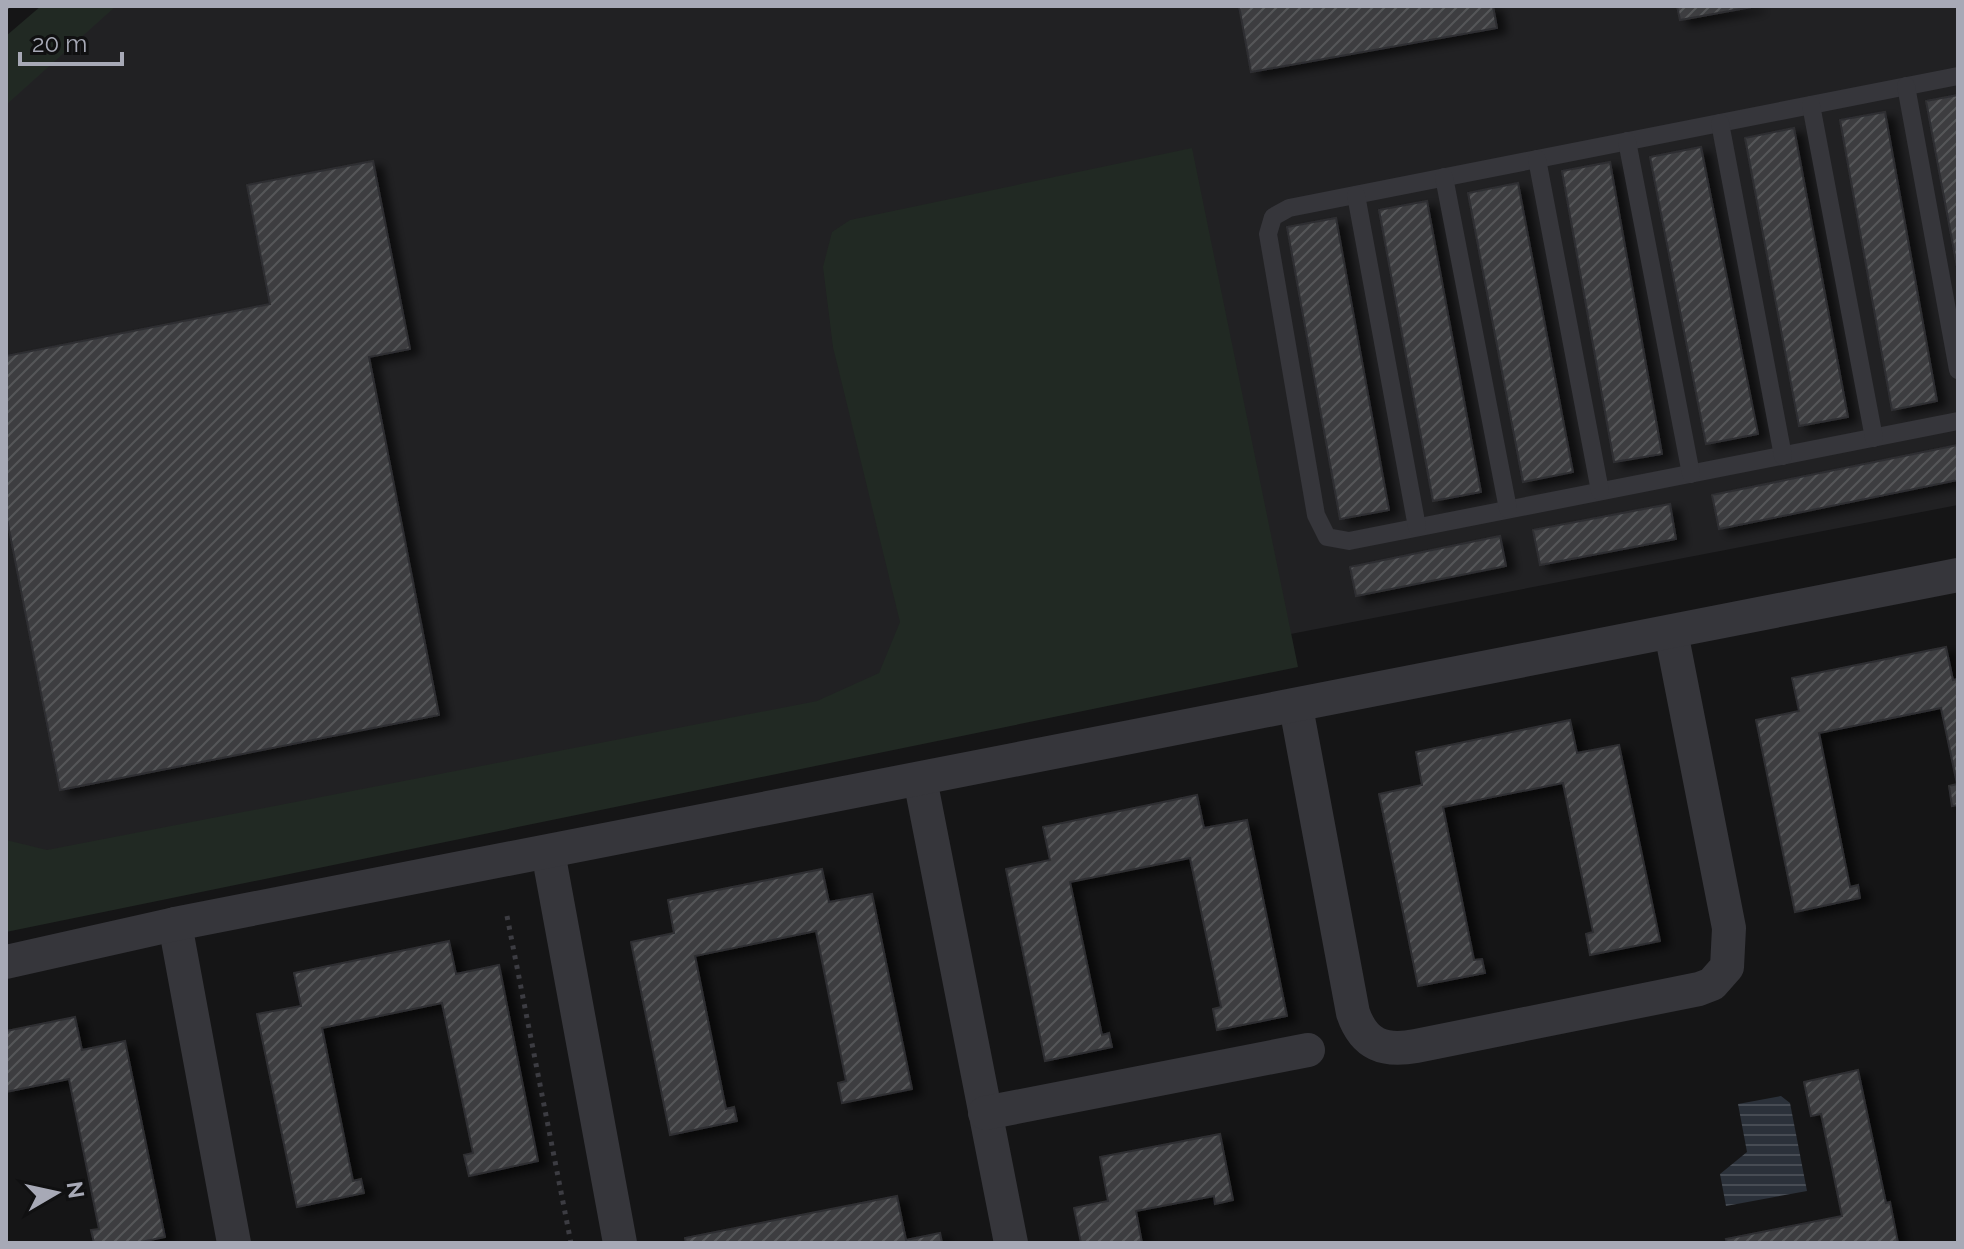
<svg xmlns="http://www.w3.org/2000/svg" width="1964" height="1249" viewBox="0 0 1964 1249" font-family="Raleway,sans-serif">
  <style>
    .built { fill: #212123 }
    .grass { fill: #212923 }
    .water { fill: url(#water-rules) }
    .building { fill: url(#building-hatch); stroke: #2f2f32; stroke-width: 2; filter: url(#shadow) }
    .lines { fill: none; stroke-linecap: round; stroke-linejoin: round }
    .path { stroke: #3c3c42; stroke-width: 5; stroke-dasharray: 4 6; stroke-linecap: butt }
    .lane { stroke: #36363b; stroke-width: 18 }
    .street { stroke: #36363b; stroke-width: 34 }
    .rail { stroke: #4f4f56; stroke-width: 6; stroke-dasharray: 10 8; stroke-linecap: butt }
  </style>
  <defs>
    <pattern id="water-rules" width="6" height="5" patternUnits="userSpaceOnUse" patternTransform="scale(2)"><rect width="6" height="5" fill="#2b313a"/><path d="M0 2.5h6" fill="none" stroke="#474c54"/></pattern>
    <pattern id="building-hatch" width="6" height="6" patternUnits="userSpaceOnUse" patternTransform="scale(2)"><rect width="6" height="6" fill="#3c3d40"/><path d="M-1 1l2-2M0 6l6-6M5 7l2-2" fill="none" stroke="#555659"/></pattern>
    <filter id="shadow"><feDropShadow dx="9" dy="5" stdDeviation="4" flood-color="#0009"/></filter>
  </defs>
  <rect width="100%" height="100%" fill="#151516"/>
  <!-- built -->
  <polygon class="built" points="81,6 1958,6 1958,505 6,882 6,72"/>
  <!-- grass -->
  <g class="grass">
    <polygon points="41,6 116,6 6,105 6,36"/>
    <polygon points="1192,148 1298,667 6,932 6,840 47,850 817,701 879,673 900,622 833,347 823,267 832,232 850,220"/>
  </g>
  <!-- water -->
  <polygon class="water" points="1781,1096 1790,1103 1807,1191 1726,1206 1720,1174 1747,1152 1738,1104"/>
  <!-- building -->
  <g class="building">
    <polygon points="1239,6 1493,6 1497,28 1251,72"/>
    <polygon points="1677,6 1757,6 1680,20"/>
    <polygon points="1958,95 1958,272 1926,101"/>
    <polygon points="1885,112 1937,401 1892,410 1840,120"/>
    <polygon points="1794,128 1848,417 1799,426 1745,138"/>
    <polygon points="1701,147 1758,434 1706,444 1650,157"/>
    <polygon points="373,161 410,349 369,357 439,715 60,790 6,514 6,356 270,304 247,185"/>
    <polygon points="1610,162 1662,454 1614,462 1562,171"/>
    <polygon points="1518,183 1573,472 1523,482 1468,193"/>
    <polygon points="1427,201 1481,492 1433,501 1379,210"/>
    <polygon points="1336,218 1389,510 1340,519 1287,227"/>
    <polygon points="1958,445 1958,480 1719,529 1712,495"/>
    <polygon points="1670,504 1676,539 1540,565 1533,530"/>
    <polygon points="1500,536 1506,566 1356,596 1350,567"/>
    <polygon points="1946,647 1953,680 1958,679 1958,805 1952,806 1949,786 1957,784 1941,708 1819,733 1850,887 1858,885 1860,898 1795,912 1756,720 1799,711 1792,678"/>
    <polygon points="1570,720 1577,753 1619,745 1660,941 1590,955 1586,934 1593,932 1563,783 1443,807 1474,960 1482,959 1485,973 1418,986 1379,794 1422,785 1416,752"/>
    <polygon points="1197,795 1204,828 1247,820 1287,1016 1217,1030 1213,1009 1221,1007 1190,858 1070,882 1102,1035 1109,1033 1112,1047 1045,1061 1006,869 1050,860 1043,827"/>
    <polygon points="822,869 829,902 872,894 912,1089 842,1103 838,1083 846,1081 816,931 695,956 726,1109 734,1107 737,1121 670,1135 631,942 674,933 668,900"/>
    <polygon points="449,941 456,974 499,965 538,1161 469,1176 464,1155 473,1153 442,1003 322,1028 353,1181 361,1179 364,1193 297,1207 257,1014 301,1006 294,973"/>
    <polygon points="75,1017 82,1050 125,1041 165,1237 136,1243 94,1243 91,1230 99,1229 69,1079 6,1092 6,1031"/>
    <polygon points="1858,1070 1886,1203 1890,1202 1898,1243 1727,1243 1726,1239 1842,1216 1821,1114 1811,1116 1804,1082"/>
    <polygon points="1220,1134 1233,1200 1215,1204 1214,1196 1136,1211 1142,1243 1081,1243 1074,1208 1108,1201 1100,1157"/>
    <polygon points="897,1196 906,1240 940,1233 942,1243 686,1243 685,1238"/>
  </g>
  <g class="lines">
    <!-- path -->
    <polyline class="path" points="507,916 571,1243"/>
    <!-- lane -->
    <g class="lane">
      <polyline points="1958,76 1289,208 1273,217 1268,234 1316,515 1327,537 1349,541 1958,421"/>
      <polyline points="1906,86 1958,370"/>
      <polyline points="1811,105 1874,438"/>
      <polyline points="1720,123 1783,456"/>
      <polyline points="1627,141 1691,474"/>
      <polyline points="1537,159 1600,491"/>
      <polyline points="1444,177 1508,509"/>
      <polyline points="1356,195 1417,527"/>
    </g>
    <!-- street -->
    <g class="street">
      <path d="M 1296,707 L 1353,1013 C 1364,1045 1384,1052 1416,1046 L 1699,989 L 1712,984 L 1727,967 L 1729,928 L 1671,632"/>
      <polyline points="920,779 1011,1243"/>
      <polyline points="548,852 620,1243"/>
      <polyline points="175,924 234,1243"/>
      <polyline points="6,962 175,924 1958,575"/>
      <polyline points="985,1113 1308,1050"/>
    </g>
    <!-- rail -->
    <polyline class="rail" points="6,7 7,6"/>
  </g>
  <!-- border -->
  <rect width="1964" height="1249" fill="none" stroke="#a7a9b6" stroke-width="16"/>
  <!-- north arrow -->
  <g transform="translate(56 1193) rotate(81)" stroke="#101011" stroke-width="6" paint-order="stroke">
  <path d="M0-6L14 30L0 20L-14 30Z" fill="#a7a9b6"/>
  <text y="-12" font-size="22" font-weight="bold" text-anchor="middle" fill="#a7a9b6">N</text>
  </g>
  <!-- scale -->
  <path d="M20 52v12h102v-12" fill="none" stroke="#a7a9b6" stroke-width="4"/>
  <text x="32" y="52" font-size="24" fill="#a7a9b6" stroke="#101011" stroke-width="6" paint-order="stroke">20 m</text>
</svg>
